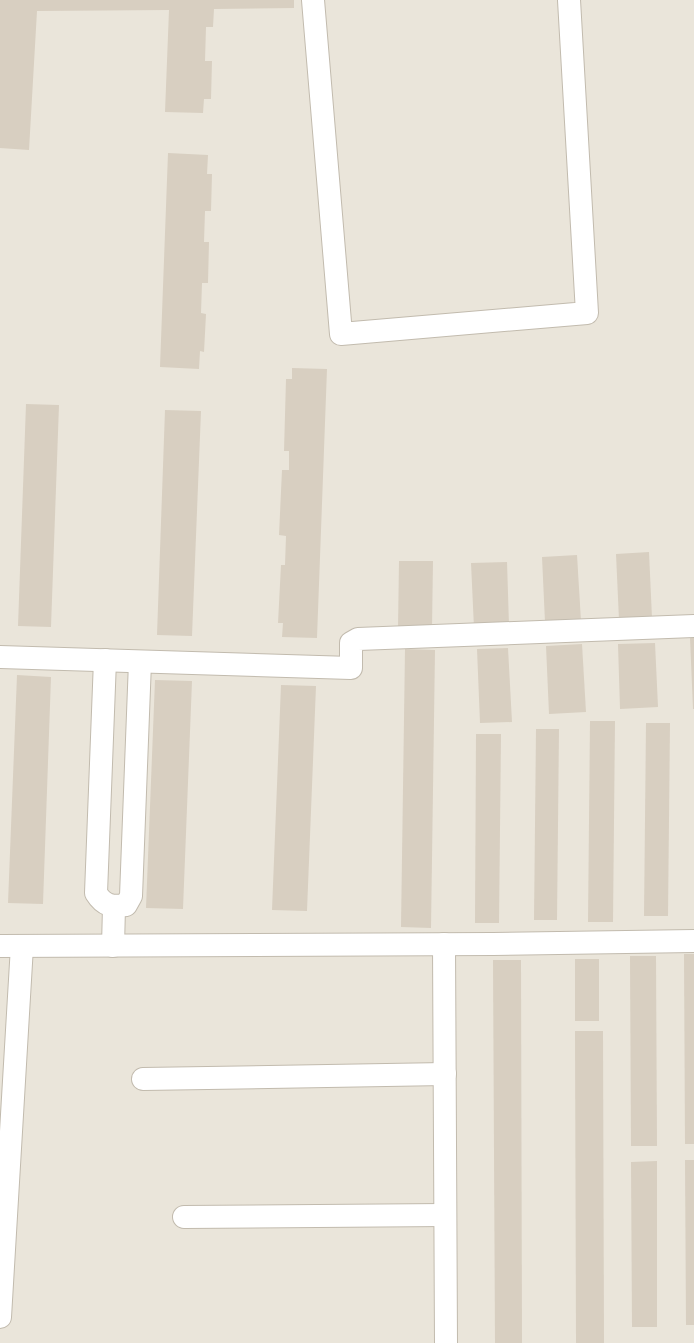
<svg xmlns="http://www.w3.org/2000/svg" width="694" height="1343" viewBox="0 0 694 1343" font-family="Jost,sans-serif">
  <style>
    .residential { fill: #eae5da }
    .building { fill: #d8cfc1 }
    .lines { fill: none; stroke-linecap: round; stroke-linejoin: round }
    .minor-casing { stroke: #c2bbae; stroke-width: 24 }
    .minor { stroke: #fff; stroke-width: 22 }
  </style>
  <rect width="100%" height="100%" fill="#f6f3ec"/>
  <!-- residential -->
  <rect class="residential" x="0" y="0" width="694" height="1343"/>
  <!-- building -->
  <g class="building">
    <polygon points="0,0 294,0 294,8 214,9 213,27 206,27 205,61 212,61 211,99 204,99 203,113 165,112 169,10 37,11 29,150 0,148"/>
    <polygon points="168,153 208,155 207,174 212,174 211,211 205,211 204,242 209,242 208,283 202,283 201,313 206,314 204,352 200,351 199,369 160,367"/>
    <polygon points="292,368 327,369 317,638 282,637 283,623 278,623 281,565 285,565 286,536 279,535 282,470 289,470 289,451 284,451 286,379 292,379"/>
    <polygon points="26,404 59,405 51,627 18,626"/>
    <polygon points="165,410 201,411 192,636 157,635"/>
    <polygon points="649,552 652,618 619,620 616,554"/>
    <polygon points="577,555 581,621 545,622 542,557"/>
    <polygon points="399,561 433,561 432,628 398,628"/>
    <polygon points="507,562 509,626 474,628 471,563"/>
    <polygon points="690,638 694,638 694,709 693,709"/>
    <polygon points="655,643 658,707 620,709 618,644"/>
    <polygon points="582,644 586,712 549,714 546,646"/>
    <polygon points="508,648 512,722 480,723 477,649"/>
    <polygon points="405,649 435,650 431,928 401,927"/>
    <polygon points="17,675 51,677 43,904 8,903"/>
    <polygon points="155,680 192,681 183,909 146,908"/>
    <polygon points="281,685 316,686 307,911 272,910"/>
    <polygon points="590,721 615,721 613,922 588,922"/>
    <polygon points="646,723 670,723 668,916 644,916"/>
    <polygon points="536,729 559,729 557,920 534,920"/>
    <polygon points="476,734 501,734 499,923 475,923"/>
    <polygon points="684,954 694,954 694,1144 685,1144"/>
    <polygon points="630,956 656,956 657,1146 631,1146"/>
    <rect x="575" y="959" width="24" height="62"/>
    <polygon points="493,960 521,960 522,1343 495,1343"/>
    <polygon points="575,1031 603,1031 604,1343 576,1343"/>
    <polygon points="685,1160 694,1160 694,1325 686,1325"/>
    <polygon points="657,1161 657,1327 632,1327 631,1162"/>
  </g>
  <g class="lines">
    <defs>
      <g id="minor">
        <polyline points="313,0 341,334 587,313 569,0"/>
        <polyline points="0,657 351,668 351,643 358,639 694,626"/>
        <path d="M 105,660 L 96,893 C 104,906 112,907 126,905 L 131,896 L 140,662"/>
        <polyline points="444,944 446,1343"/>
        <polyline points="0,946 493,944 694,941"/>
        <polyline points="113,946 114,907"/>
        <polyline points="143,1079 445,1074"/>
        <polyline points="184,1217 445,1215"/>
        <polyline points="0,1317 22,946"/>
      </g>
    </defs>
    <!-- minor casing -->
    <use href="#minor" class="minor-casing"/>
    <!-- minor -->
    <use href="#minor" class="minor"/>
  </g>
</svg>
